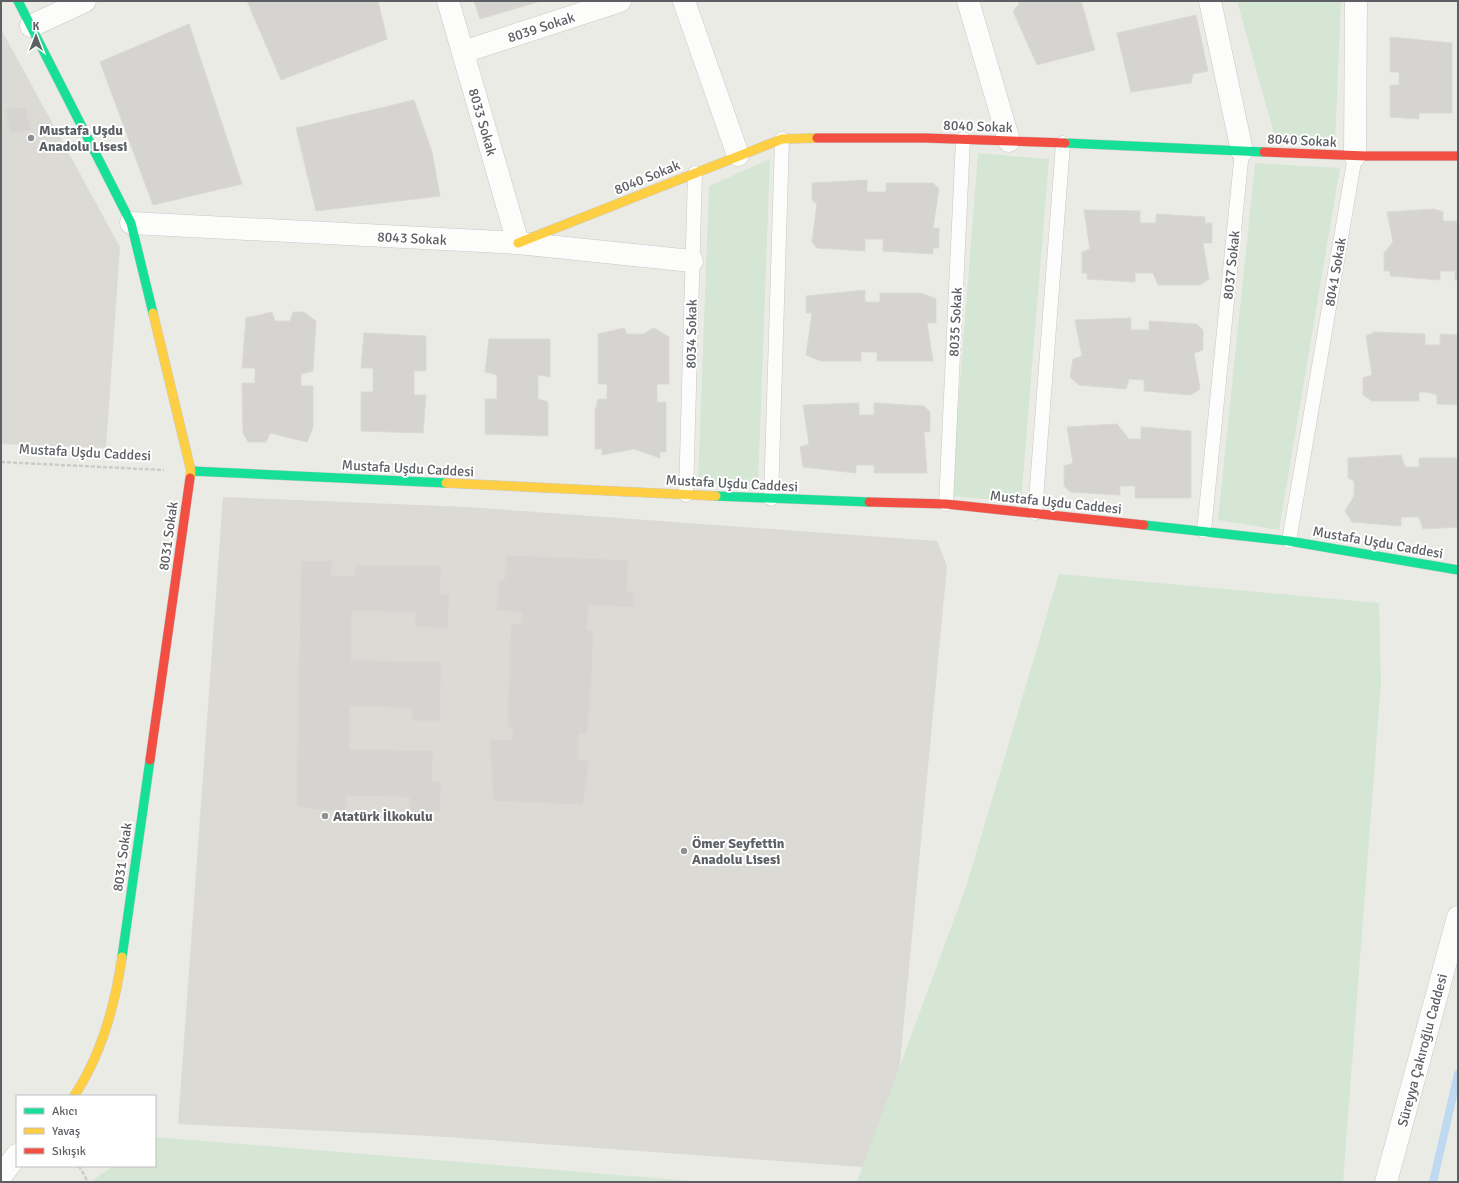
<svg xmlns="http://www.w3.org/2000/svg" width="1459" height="1183" viewBox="0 0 1459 1183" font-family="Signika,sans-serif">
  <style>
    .education { fill: #dbdad5 }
    .green { fill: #d5e6d4 }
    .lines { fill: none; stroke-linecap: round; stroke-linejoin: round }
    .stream { stroke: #bfd9f1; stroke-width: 8 }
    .building { fill: #d5d4d1; stroke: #dad9d6 }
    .lane-casing { stroke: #c7c7c7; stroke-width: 15 }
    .street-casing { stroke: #c7c7c7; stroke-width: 23 }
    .fast-casing { stroke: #c8c9c8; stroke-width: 10 }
    .slow-casing { stroke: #c8c9c8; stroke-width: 10 }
    .jam-casing { stroke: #c8c9c8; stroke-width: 10 }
    .path { stroke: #c8ccca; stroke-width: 2.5; stroke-dasharray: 4 2; stroke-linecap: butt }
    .lane { stroke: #fcfcfb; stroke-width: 14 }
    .street { stroke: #fcfcfb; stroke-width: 22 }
    .fast { stroke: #16e098; stroke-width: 9 }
    .slow { stroke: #ffcf43; stroke-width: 9 }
    .jam { stroke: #f24e42; stroke-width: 9 }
    .poi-dot { fill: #8e9091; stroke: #fff; stroke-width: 1.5 }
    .labels { text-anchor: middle; stroke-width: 4; stroke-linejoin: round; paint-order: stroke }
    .street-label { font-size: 14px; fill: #5c5f63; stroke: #fff }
    .poi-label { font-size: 14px; font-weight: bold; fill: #5c5f63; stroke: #fff; text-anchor: start }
  </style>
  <rect width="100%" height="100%" fill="#ebebe6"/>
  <!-- education -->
  <g class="education">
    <polygon points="1,29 120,247 106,448 1,444"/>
    <polygon points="223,497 467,507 937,541 947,566 890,1169 432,1136 178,1124"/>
  </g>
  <!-- green -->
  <g class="green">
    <polygon points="1237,1 1341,1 1335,142 1276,141"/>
    <polygon points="978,153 1049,159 1021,502 951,496"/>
    <polygon points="770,159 758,485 698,483 709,186"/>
    <polygon points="1255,163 1340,168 1279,530 1218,520"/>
    <polygon points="1059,574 1379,603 1381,683 1343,1182 857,1182 966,887"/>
    <polygon points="155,1137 704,1182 90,1182 113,1166 155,1166"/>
  </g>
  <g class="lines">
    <!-- stream -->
    <polyline class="stream" points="1433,1182 1458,1074"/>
  </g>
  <!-- building -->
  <g class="building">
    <polygon points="247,1 378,1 387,39 281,80"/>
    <polygon points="474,1 541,1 480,19"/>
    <polygon points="1018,1 1081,1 1095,50 1037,65 1013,11 1019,4"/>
    <polygon points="1196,15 1208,71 1193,74 1191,83 1131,92 1117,33"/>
    <polygon points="189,24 242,184 153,205 100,62"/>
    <polygon points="1390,37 1452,43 1452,113 1419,113 1419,119 1390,117 1390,85 1399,85 1399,72 1390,72"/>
    <polygon points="414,100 432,152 440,196 316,211 296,128"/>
    <polygon points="25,107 31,130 11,133 5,109"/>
    <polygon points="867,180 867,192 886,192 886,183 933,183 939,189 933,228 939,228 939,248 933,248 933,254 883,251 883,239 865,239 865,251 817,248 812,242 817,204 812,200 812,183"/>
    <polygon points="1434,209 1443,212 1443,221 1458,221 1458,212 1458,281 1455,280 1455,271 1440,271 1440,280 1390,276 1390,271 1384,271 1384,253 1393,242 1387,212"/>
    <polygon points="1084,210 1140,211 1140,223 1156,223 1156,214 1205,217 1205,223 1212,223 1212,243 1203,243 1209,279 1200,285 1158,285 1153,273 1135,273 1135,282 1087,279 1087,273 1082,273 1082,252 1090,249"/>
    <polygon points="865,290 865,302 880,302 880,293 921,293 936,299 936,323 927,323 933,361 877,361 877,352 861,352 861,361 821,361 806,355 812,313 806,313 806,296"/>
    <polygon points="272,312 275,321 290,321 293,312 304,312 316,321 313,371 301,374 301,386 313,386 313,427 307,442 270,433 266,442 248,442 243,433 242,383 255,383 255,368 242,368 246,318"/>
    <polygon points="1131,318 1131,330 1149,330 1149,321 1197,324 1203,330 1203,350 1194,353 1200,389 1191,395 1144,391 1144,380 1129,379 1126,389 1079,385 1070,377 1073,359 1082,356 1075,320"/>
    <polygon points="624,328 627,334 643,334 654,328 669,337 669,384 657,384 657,402 666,402 666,452 660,452 660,458 634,449 602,455 602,449 595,449 595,411 598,399 607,399 607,384 598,384 598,334"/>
    <polygon points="1375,332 1425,334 1425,345 1440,345 1440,334 1458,335 1458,405 1437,404 1437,395 1427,392 1419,392 1419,401 1372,401 1363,395 1363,378 1372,375 1366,336"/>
    <polygon points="364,333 426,336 426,371 414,371 414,395 426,395 423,433 361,431 361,392 373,392 373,368 361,368"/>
    <polygon points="489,339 550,339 550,377 538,375 538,399 548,402 548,436 485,434 485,399 497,399 497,375 485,372"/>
    <polygon points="859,403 859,415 874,415 874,403 924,406 930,412 930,432 924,432 927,473 874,473 874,465 856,465 856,473 803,467 800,447 809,444 803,405"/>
    <polygon points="1117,424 1129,439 1141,439 1141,427 1191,431 1191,498 1135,498 1135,486 1120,486 1120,495 1070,492 1064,486 1064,466 1073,463 1067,427"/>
    <polygon points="1401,455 1405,467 1419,467 1419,458 1458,458 1458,527 1423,529 1419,517 1401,517 1401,526 1352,522 1345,511 1354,496 1354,481 1348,478 1348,458"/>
    <polygon points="506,555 628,560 627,592 634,592 633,607 588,605 587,630 593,631 592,674 587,734 579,733 578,760 589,761 583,805 493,801 490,739 512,740 513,728 507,727 511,624 521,624 522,612 497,611 498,581 505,579"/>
    <polygon points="301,561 332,561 331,576 355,576 355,565 441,566 440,594 449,594 448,628 415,627 415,612 352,611 351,660 441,662 440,721 411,721 412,708 350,706 349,749 433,751 432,781 441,781 440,812 409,811 409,797 346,796 346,813 296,807"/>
  </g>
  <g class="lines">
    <defs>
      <g id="lane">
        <polyline points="686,495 695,173"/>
        <polyline points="771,499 782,139"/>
        <polyline points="946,504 963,139"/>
        <polyline points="1035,513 1063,143"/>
        <polyline points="1204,531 1242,151"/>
        <polyline points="1289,541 1355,156"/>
      </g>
      <g id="street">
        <polyline points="448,1 518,243"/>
        <polyline points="684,1 738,155"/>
        <polyline points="968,1 1009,141"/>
        <polyline points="1210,1 1242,151"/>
        <polyline points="31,26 85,1"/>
        <polyline points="463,52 620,1"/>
        <polyline points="1355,156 1356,1"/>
        <polyline points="131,223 518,243 692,261"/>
        <polyline points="1,1176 17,1155"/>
        <polyline points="1386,1182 1458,917"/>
      </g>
      <g id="fast">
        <polyline points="18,1 131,223 153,313"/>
        <polyline points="1065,143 1264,152"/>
        <polyline points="191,471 446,483"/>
        <polyline points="716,496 869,502"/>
        <polyline points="1144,525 1289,541 1458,570"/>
        <polyline points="122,957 150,760"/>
      </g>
      <g id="slow">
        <polyline points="518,243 782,139 817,138"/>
        <polyline points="153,313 191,471 190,478"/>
        <polyline points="446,483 716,496"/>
        <path d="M 74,1096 C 102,1054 115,1006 122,957"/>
      </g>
      <g id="jam">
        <polyline points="817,138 925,138 1065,143"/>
        <polyline points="1264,152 1366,156 1458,156"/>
        <polyline points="869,502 946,504 1144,525"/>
        <polyline points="150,760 190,478"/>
      </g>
    </defs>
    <!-- lane casing -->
    <use href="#lane" class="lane-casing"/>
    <!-- street casing -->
    <use href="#street" class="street-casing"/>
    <!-- fast casing -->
    <use href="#fast" class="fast-casing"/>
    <!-- slow casing -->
    <use href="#slow" class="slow-casing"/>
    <!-- jam casing -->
    <use href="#jam" class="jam-casing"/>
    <!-- path -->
    <g class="path">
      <polyline points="1,462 164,470"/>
      <polyline points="79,1166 88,1182"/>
    </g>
    <!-- lane -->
    <use href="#lane" class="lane"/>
    <!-- street -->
    <use href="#street" class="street"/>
    <!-- fast -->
    <use href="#fast" class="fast"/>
    <!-- slow -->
    <use href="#slow" class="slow"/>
    <!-- jam -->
    <use href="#jam" class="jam"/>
  </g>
  <!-- markers -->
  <g class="poi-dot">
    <circle cx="31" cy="138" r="4"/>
    <circle cx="325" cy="816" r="4"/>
    <circle cx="684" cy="851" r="4"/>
  </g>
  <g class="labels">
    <!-- street labels -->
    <g class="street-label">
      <text transform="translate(541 27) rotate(-18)" y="5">8039 Sokak</text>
      <text transform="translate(483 122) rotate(74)" y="5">8033 Sokak</text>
      <text transform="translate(978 126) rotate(2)" y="5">8040 Sokak</text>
      <text transform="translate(1302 140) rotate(3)" y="5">8040 Sokak</text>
      <text transform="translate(647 177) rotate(-22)" y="5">8040 Sokak</text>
      <text transform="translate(412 238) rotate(3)" y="5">8043 Sokak</text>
      <text transform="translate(1231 265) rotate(-84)" y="5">8037 Sokak</text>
      <text transform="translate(1335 272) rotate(-80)" y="5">8041 Sokak</text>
      <text transform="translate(955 322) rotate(-87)" y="5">8035 Sokak</text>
      <text transform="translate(691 334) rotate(-89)" y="5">8034 Sokak</text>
      <text transform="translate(85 452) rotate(3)" y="5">Mustafa Uşdu Caddesi</text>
      <text transform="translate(408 468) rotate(3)" y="5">Mustafa Uşdu Caddesi</text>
      <text transform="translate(732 483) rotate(3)" y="5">Mustafa Uşdu Caddesi</text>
      <text transform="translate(1056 502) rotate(6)" y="5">Mustafa Uşdu Caddesi</text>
      <text transform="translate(168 536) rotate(-82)" y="5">8031 Sokak</text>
      <text transform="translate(1378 542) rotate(10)" y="5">Mustafa Uşdu Caddesi</text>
      <text transform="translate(122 857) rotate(-82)" y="5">8031 Sokak</text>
      <text transform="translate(1422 1050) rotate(-75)" y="5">Süreyya Çakıroğlu Caddesi</text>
    </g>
    <!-- poi labels -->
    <g class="poi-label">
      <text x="39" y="135">Mustafa Uşdu<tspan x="39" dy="16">Anadolu Lisesi</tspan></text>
      <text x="333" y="821">Atatürk İlkokulu</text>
      <text x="692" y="848">Ömer Seyfettin<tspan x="692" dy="16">Anadolu Lisesi</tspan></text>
    </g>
  </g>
  <!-- border -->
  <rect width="1459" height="1183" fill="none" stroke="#5c5f63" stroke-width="4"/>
  <!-- legend -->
  <rect x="16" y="1095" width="140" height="72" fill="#ffffff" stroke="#bebfc1"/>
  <rect x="24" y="1108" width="20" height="6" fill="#16e098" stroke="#bebfc1"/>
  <text x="52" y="1115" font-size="12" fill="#5c5f63">Akıcı</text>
  <rect x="24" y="1128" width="20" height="6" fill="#ffcf43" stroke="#bebfc1"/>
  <text x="52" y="1135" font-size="12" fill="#5c5f63">Yavaş</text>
  <rect x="24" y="1148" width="20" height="6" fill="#f24e42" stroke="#bebfc1"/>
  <text x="52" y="1155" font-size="12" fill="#5c5f63">Sıkışık</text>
  <!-- north arrow -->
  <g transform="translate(36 36)" stroke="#ffffff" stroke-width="3" paint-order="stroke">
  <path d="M0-3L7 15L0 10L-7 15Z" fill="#5c5f63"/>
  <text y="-6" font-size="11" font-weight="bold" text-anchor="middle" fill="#5c5f63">K</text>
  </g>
</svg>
